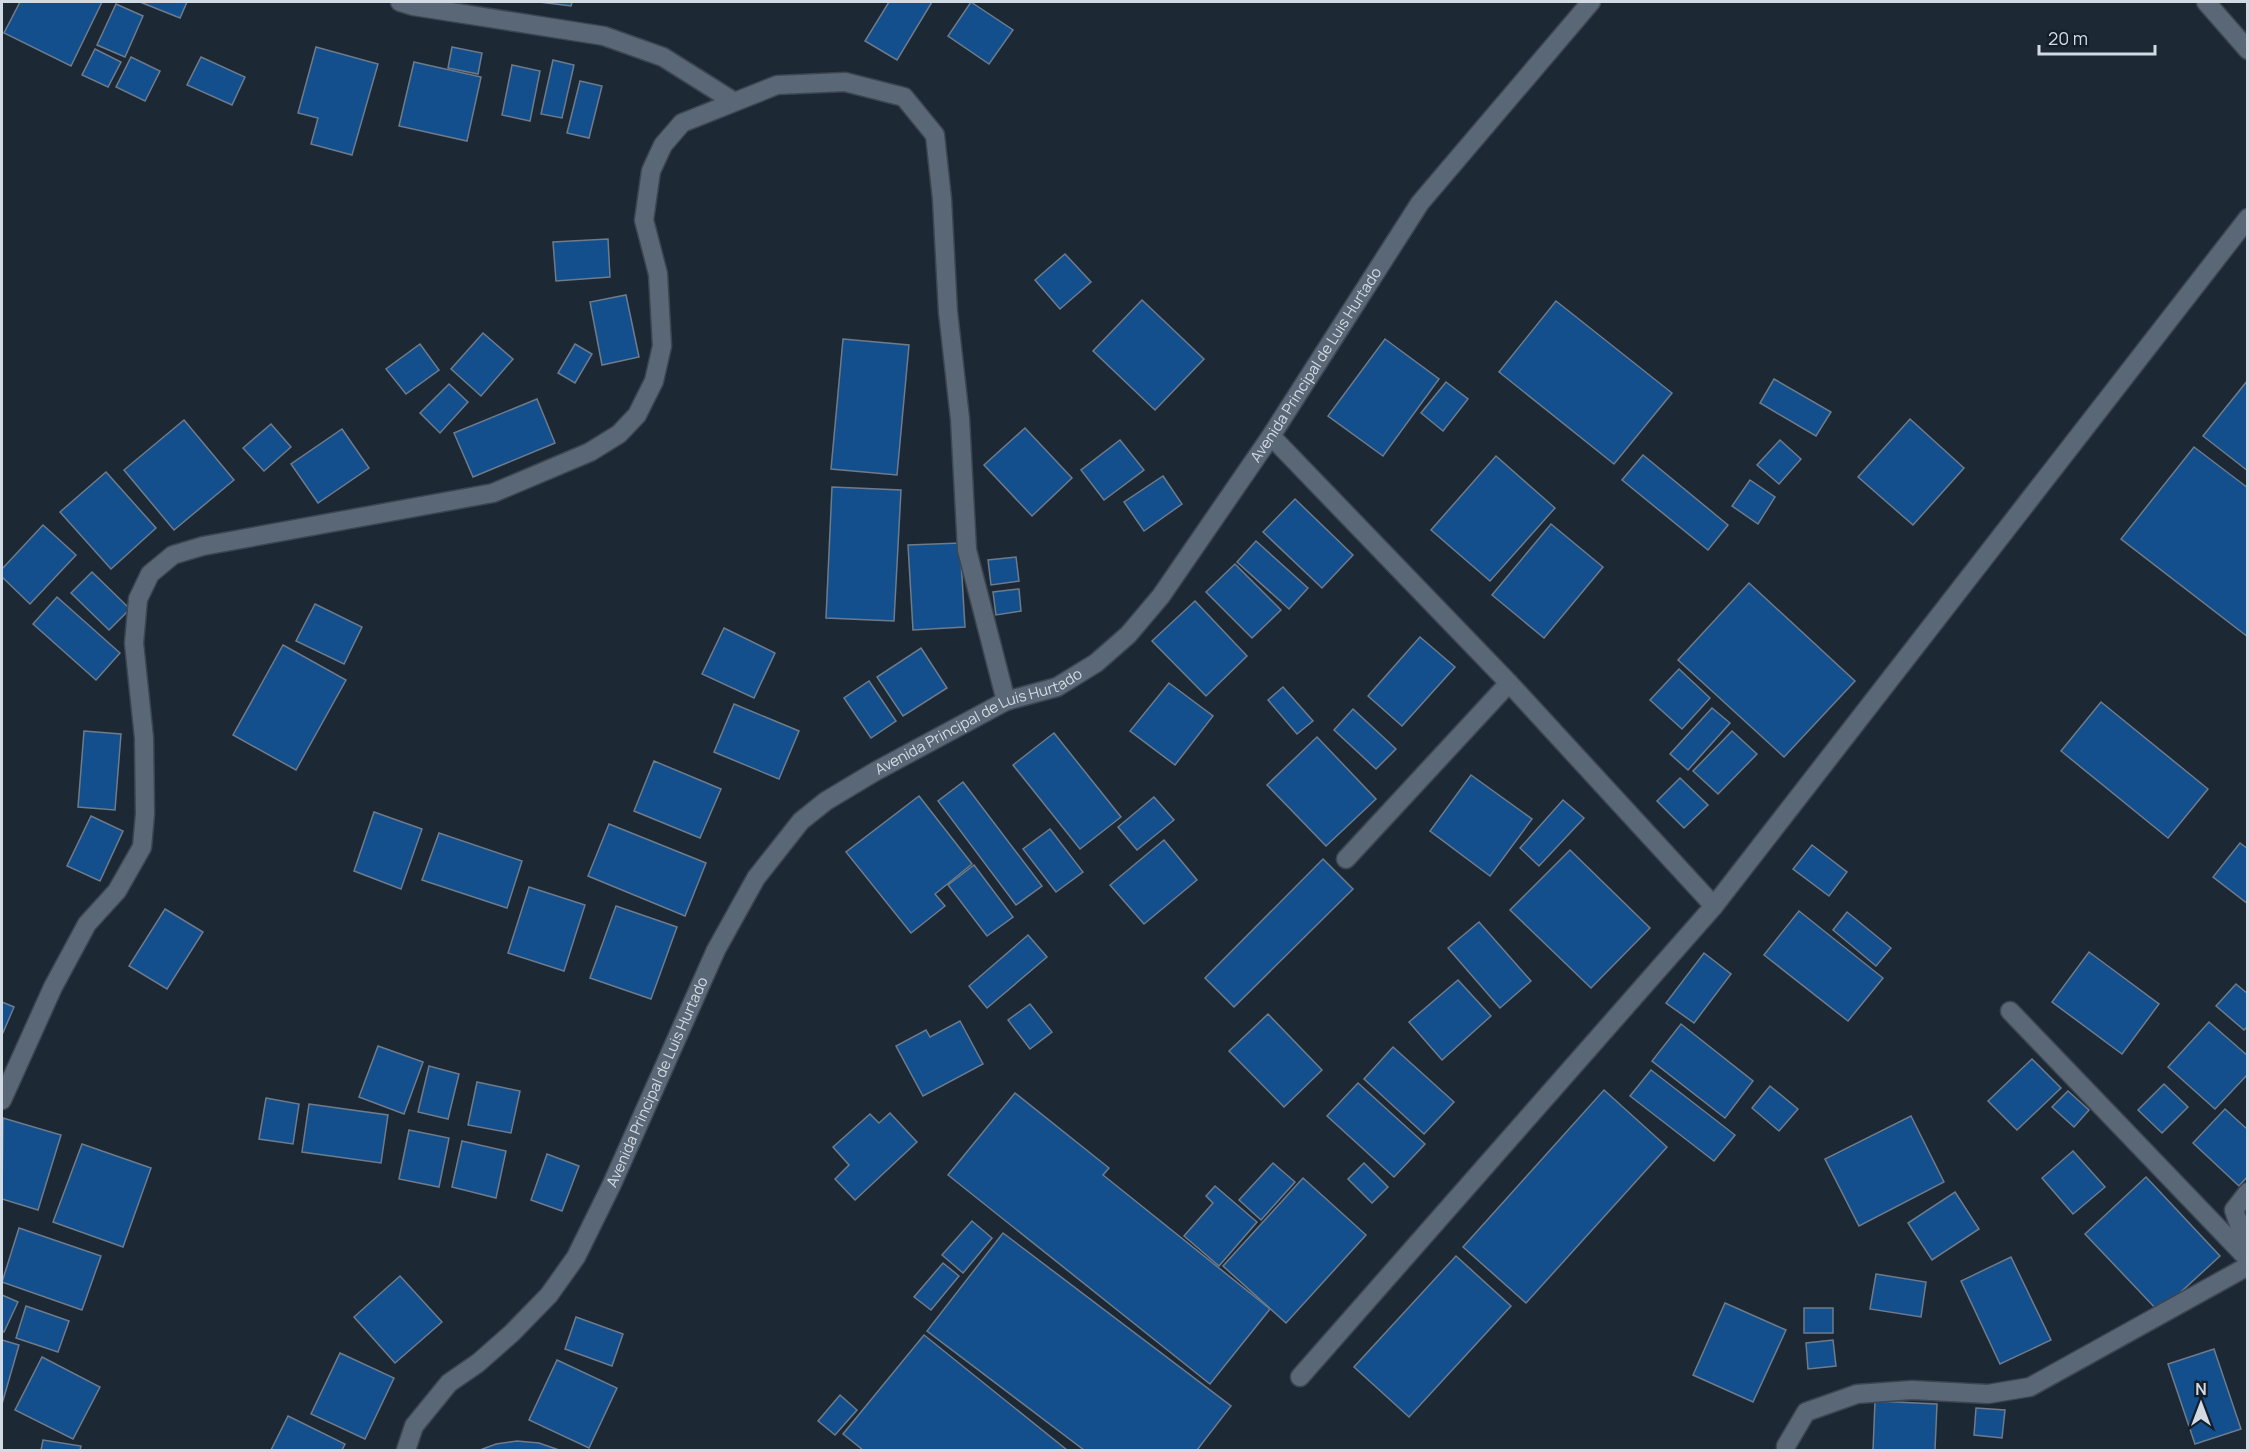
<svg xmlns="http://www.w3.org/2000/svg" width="2249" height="1452" viewBox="0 0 2249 1452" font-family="Manrope,sans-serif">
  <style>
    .building { fill: #134f8c; stroke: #6e7b8b; stroke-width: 1.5 }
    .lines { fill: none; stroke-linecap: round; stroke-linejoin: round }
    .minor-casing { stroke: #3c4550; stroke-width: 21 }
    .minor { stroke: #5a6776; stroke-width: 18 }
    .labels { text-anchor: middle; stroke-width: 6; stroke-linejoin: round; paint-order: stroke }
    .street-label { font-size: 15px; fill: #d2dae3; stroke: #131e2b }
  </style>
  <rect width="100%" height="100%" fill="#1d2835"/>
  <!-- building -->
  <g class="building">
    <polygon points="20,2 102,2 71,66 4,33"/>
    <polygon points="140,2 187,2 180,18"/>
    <polygon points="539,2 572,2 571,6"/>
    <polygon points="889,2 932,2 897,60 865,41"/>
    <polygon points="971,2 1013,30 989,64 948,36"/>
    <polygon points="116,4 143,16 125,57 97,45"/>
    <polygon points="316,47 378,64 352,155 311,144 318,118 298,113"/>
    <polygon points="452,47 482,53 478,74 448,68"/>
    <polygon points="95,49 121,62 108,87 82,75"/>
    <polygon points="131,57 160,71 145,101 116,87"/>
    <polygon points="201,57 245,77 232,105 187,85"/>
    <polygon points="553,60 574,65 562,118 541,114"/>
    <polygon points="414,62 481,77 467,141 399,126"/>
    <polygon points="512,65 540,71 530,121 502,115"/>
    <polygon points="580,81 602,86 589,138 567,133"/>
    <polygon points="608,239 610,277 556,281 553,242"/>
    <polygon points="1065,254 1091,282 1060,309 1035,280"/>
    <polygon points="626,295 639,357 602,365 590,302"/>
    <polygon points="1142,300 1204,359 1155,410 1093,351"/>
    <polygon points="1556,301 1672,393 1614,464 1499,372"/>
    <polygon points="483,333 513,359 481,396 451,369"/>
    <polygon points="843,339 909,345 897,475 831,469"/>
    <polygon points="1385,339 1439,379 1383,456 1328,416"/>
    <polygon points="420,344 439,370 406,394 386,369"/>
    <polygon points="575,344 592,354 575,383 558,373"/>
    <polygon points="1774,379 1831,412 1816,436 1760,403"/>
    <polygon points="2248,380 2248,471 2203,436"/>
    <polygon points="1446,382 1468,399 1443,431 1421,413"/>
    <polygon points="449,384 468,402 440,433 420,413"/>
    <polygon points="537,399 555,443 473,477 454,433"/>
    <polygon points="1910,419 1964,468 1913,525 1858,477"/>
    <polygon points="184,420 234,480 174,530 124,470"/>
    <polygon points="271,424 291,447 264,471 243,448"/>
    <polygon points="1025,428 1072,478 1032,516 984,465"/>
    <polygon points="342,429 369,468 318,503 291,464"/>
    <polygon points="1120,440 1144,470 1104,500 1081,470"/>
    <polygon points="1780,440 1801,459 1779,484 1757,465"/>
    <polygon points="2194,447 2248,488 2248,637 2121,539"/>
    <polygon points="1643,455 1728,525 1708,550 1622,480"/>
    <polygon points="1496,456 1555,508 1490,581 1431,530"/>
    <polygon points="106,472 156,528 111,569 60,512"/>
    <polygon points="1163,476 1182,504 1144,531 1124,502"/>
    <polygon points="1750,480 1775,497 1758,524 1732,506"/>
    <polygon points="832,487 901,490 894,621 826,618"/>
    <polygon points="1295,499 1353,555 1322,588 1263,532"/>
    <polygon points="1551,524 1603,567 1544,638 1492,595"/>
    <polygon points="43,525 76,555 30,604 2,577 2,569"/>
    <polygon points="1256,541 1308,588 1289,609 1237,562"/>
    <polygon points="960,543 965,627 913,630 908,545"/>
    <polygon points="1016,557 1019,581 991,585 988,560"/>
    <polygon points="1235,564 1281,610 1252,638 1206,592"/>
    <polygon points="92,572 130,609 109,630 71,593"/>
    <polygon points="1749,583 1855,681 1784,757 1678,660"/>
    <polygon points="1019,589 1021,611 996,615 993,592"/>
    <polygon points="57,597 120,653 96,680 33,624"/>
    <polygon points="1195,601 1247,656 1206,696 1152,641"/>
    <polygon points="315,604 362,627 344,664 296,641"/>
    <polygon points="724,628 775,653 754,698 702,674"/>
    <polygon points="1420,637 1455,667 1402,726 1368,696"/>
    <polygon points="283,645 346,680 296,770 233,735"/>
    <polygon points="921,648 947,688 903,716 877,677"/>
    <polygon points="1679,669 1710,698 1682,729 1650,700"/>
    <polygon points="869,681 896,721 871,738 844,698"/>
    <polygon points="1169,683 1213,716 1175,765 1130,731"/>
    <polygon points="1283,687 1313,721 1297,734 1268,700"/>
    <polygon points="2101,702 2208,789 2168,838 2061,751"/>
    <polygon points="734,704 799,731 779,779 714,752"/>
    <polygon points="1712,708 1730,723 1688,770 1670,754"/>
    <polygon points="1353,709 1396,749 1376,769 1334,730"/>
    <polygon points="84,731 121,734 115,810 78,807"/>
    <polygon points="1732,731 1757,754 1718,794 1693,771"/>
    <polygon points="1054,733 1121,817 1080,849 1013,765"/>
    <polygon points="1317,737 1376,799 1326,846 1267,785"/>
    <polygon points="654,761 721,789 700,838 634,811"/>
    <polygon points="1471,775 1532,819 1490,876 1430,831"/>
    <polygon points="1680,778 1708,805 1684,828 1657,801"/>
    <polygon points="963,782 1042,886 1016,905 938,801"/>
    <polygon points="919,796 972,864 935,894 945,906 911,933 846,852"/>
    <polygon points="1154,797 1174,820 1137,850 1118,827"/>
    <polygon points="1563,800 1584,818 1539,866 1520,848"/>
    <polygon points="374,812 422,829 401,889 354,871"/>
    <polygon points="91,816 123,831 100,881 67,866"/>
    <polygon points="609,824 706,863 685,916 588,876"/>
    <polygon points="1050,829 1083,872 1056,892 1023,849"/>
    <polygon points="439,833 522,861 507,908 422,880"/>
    <polygon points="1164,840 1197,880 1144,924 1110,885"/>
    <polygon points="2240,843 2248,849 2248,904 2213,877"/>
    <polygon points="1812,845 1847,872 1829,896 1793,869"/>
    <polygon points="1570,850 1650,928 1591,988 1510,910"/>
    <polygon points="1323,859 1353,889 1234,1007 1205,978"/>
    <polygon points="974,865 1013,917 987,936 948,885"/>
    <polygon points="529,887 585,905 564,971 508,953"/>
    <polygon points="616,906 677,927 651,999 590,978"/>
    <polygon points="165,909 203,932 167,989 129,966"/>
    <polygon points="1799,911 1883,978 1848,1021 1764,955"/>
    <polygon points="1847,912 1891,948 1876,966 1833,930"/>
    <polygon points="1479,922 1531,981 1500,1008 1448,948"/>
    <polygon points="1028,935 1047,957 987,1008 969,986"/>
    <polygon points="2089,952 2159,1004 2122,1054 2052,1002"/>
    <polygon points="1704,953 1731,974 1694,1023 1666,1003"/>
    <polygon points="1458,980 1491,1016 1442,1060 1409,1022"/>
    <polygon points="2236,984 2248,994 2248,1026 2244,1030 2216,1006"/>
    <polygon points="2,1002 14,1007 2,1035"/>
    <polygon points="1030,1004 1052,1032 1030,1049 1008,1020"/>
    <polygon points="1268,1014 1322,1070 1284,1107 1229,1051"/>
    <polygon points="960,1021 983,1064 923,1096 896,1046 926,1030 930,1037"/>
    <polygon points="2209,1022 2248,1056 2248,1074 2215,1109 2168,1067"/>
    <polygon points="1681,1024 1753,1081 1725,1118 1652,1061"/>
    <polygon points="378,1046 423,1062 404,1114 359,1097"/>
    <polygon points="1393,1047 1454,1102 1424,1134 1364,1079"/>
    <polygon points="2032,1059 2061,1088 2017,1130 1988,1101"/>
    <polygon points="429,1066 459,1074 448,1119 418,1112"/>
    <polygon points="1651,1070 1735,1135 1714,1161 1630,1096"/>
    <polygon points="477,1082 520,1091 511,1133 468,1125"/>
    <polygon points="1358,1083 1425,1144 1394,1177 1327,1116"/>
    <polygon points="2164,1084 2188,1107 2162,1133 2138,1110"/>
    <polygon points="1770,1086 1798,1109 1779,1131 1752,1108"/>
    <polygon points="1604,1090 1667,1147 1526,1303 1463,1247"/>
    <polygon points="2068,1091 2089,1110 2074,1127 2052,1107"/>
    <polygon points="1015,1093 1109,1168 1103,1175 1270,1309 1210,1384 948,1175"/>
    <polygon points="266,1098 299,1104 293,1144 259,1139"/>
    <polygon points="309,1104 388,1115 381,1163 302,1152"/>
    <polygon points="2225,1109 2248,1130 2248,1176 2239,1186 2193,1143"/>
    <polygon points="890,1113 917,1142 855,1200 835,1179 849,1165 833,1147 870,1114 879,1123"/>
    <polygon points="1911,1116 1944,1182 1859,1226 1825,1159"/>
    <polygon points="3,1118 61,1135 38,1210 2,1199"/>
    <polygon points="409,1130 449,1138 439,1187 399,1179"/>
    <polygon points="462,1141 506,1151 496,1198 452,1187"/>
    <polygon points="82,1144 151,1168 123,1247 53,1222"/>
    <polygon points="2073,1151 2105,1187 2073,1214 2042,1178"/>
    <polygon points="547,1154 579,1166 562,1211 531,1200"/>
    <polygon points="1273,1163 1295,1182 1261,1220 1239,1200"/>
    <polygon points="1364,1163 1388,1187 1372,1203 1348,1179"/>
    <polygon points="2146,1177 2220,1256 2159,1312 2085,1234"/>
    <polygon points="1303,1178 1366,1235 1286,1323 1223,1266"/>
    <polygon points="1215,1186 1257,1222 1219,1266 1184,1236 1213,1203 1206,1196"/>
    <polygon points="1955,1192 1979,1229 1932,1260 1908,1223"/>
    <polygon points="972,1221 992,1238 963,1273 942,1255"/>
    <polygon points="19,1228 101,1256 82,1310 2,1282"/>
    <polygon points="1003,1233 1231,1406 1197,1450 1084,1450 927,1331"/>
    <polygon points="1456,1256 1511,1306 1409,1417 1354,1367"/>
    <polygon points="2011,1257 2051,1340 2000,1364 1961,1281"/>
    <polygon points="943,1263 959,1276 931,1310 914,1297"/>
    <polygon points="1876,1274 1926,1282 1921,1317 1870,1309"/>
    <polygon points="400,1276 442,1322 395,1363 354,1317"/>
    <polygon points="2,1295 18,1302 4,1332 2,1331"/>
    <polygon points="1725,1303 1786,1330 1753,1402 1693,1375"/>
    <polygon points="26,1306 69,1321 58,1352 16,1338"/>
    <rect x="1804" y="1308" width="29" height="25"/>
    <polygon points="576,1317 623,1334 612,1366 565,1349"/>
    <polygon points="924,1335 1067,1450 863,1450 843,1434"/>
    <polygon points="2,1340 19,1345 2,1404"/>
    <polygon points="1833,1340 1836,1366 1808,1369 1806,1343"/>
    <polygon points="2214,1349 2241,1429 2195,1444 2168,1364"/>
    <polygon points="340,1353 394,1378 365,1439 311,1414"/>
    <polygon points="42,1357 100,1387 73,1439 15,1410"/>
    <polygon points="557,1360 617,1388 589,1448 529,1420"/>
    <polygon points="840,1395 857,1410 835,1435 818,1421"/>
    <polygon points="1875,1401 1937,1404 1935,1450 1873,1450"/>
    <polygon points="1976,1408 2005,1410 2002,1438 1974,1435"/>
    <polygon points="288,1416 345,1444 342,1450 271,1450"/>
    <polygon points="43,1440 81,1446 80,1450 41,1450"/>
    <polygon points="517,1441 539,1443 559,1450 480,1450 496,1444"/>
  </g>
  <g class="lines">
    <defs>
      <g id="minor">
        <polyline points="400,2 413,6 604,36 663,57 733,101"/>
        <polyline points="2206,2 2248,50"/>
        <polyline points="1271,436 1509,683 1714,906"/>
        <polyline points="1346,859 1509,683"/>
        <polyline points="2010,1011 2248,1259"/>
        <polyline points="2,1100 53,987 87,924 117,891 142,847 145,814 144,738 134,643 138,599 150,574 173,555 203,546 493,493 590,452 619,434 637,415 654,381 662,346 658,274 644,220 651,171 663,145 682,123 777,85 845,82 904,97 935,135 942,199 948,312 960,419 967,550 1006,701"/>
        <polyline points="2248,1192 2234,1210 2248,1251"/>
        <polyline points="1300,1377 1714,906 2248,218"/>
        <path id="s1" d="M 406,1450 L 414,1426 L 449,1383 L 478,1363 L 512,1333 L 549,1295 L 576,1257 L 612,1184 L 716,950 L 756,878 L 801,821 L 826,801 L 876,771 L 1006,701 L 1057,687 L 1096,663 L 1128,635 L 1161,596 L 1271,436 L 1420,203 L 1591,2"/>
        <polyline points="1786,1450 1786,1446 1806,1412 1857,1394 1912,1390 1988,1394 2030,1387 2248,1266"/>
      </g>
    </defs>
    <!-- minor casing -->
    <use href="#minor" class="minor-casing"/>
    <!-- minor -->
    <use href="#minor" class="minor"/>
  </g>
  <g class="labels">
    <!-- street labels -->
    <g class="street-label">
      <text dy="5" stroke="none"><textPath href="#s1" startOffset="1462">Avenida Principal de Luis Hurtado</textPath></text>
      <text dy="5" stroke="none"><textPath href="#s1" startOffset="958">Avenida Principal de Luis Hurtado</textPath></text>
      <text dy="5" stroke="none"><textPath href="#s1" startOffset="454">Avenida Principal de Luis Hurtado</textPath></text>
    </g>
  </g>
  <!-- border -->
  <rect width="2249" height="1452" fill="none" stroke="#d2dae3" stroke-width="6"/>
  <!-- north arrow -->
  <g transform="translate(2201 1404)" stroke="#131e2b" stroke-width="4.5" paint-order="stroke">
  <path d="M0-4.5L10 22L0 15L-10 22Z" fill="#d2dae3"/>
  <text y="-9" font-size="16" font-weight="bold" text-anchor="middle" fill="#d2dae3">N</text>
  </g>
  <!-- scale -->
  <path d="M2039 45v9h116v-9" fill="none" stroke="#d2dae3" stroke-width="3"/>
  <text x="2048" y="45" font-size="18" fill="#d2dae3" stroke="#131e2b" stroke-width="4.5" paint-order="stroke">20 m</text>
</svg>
